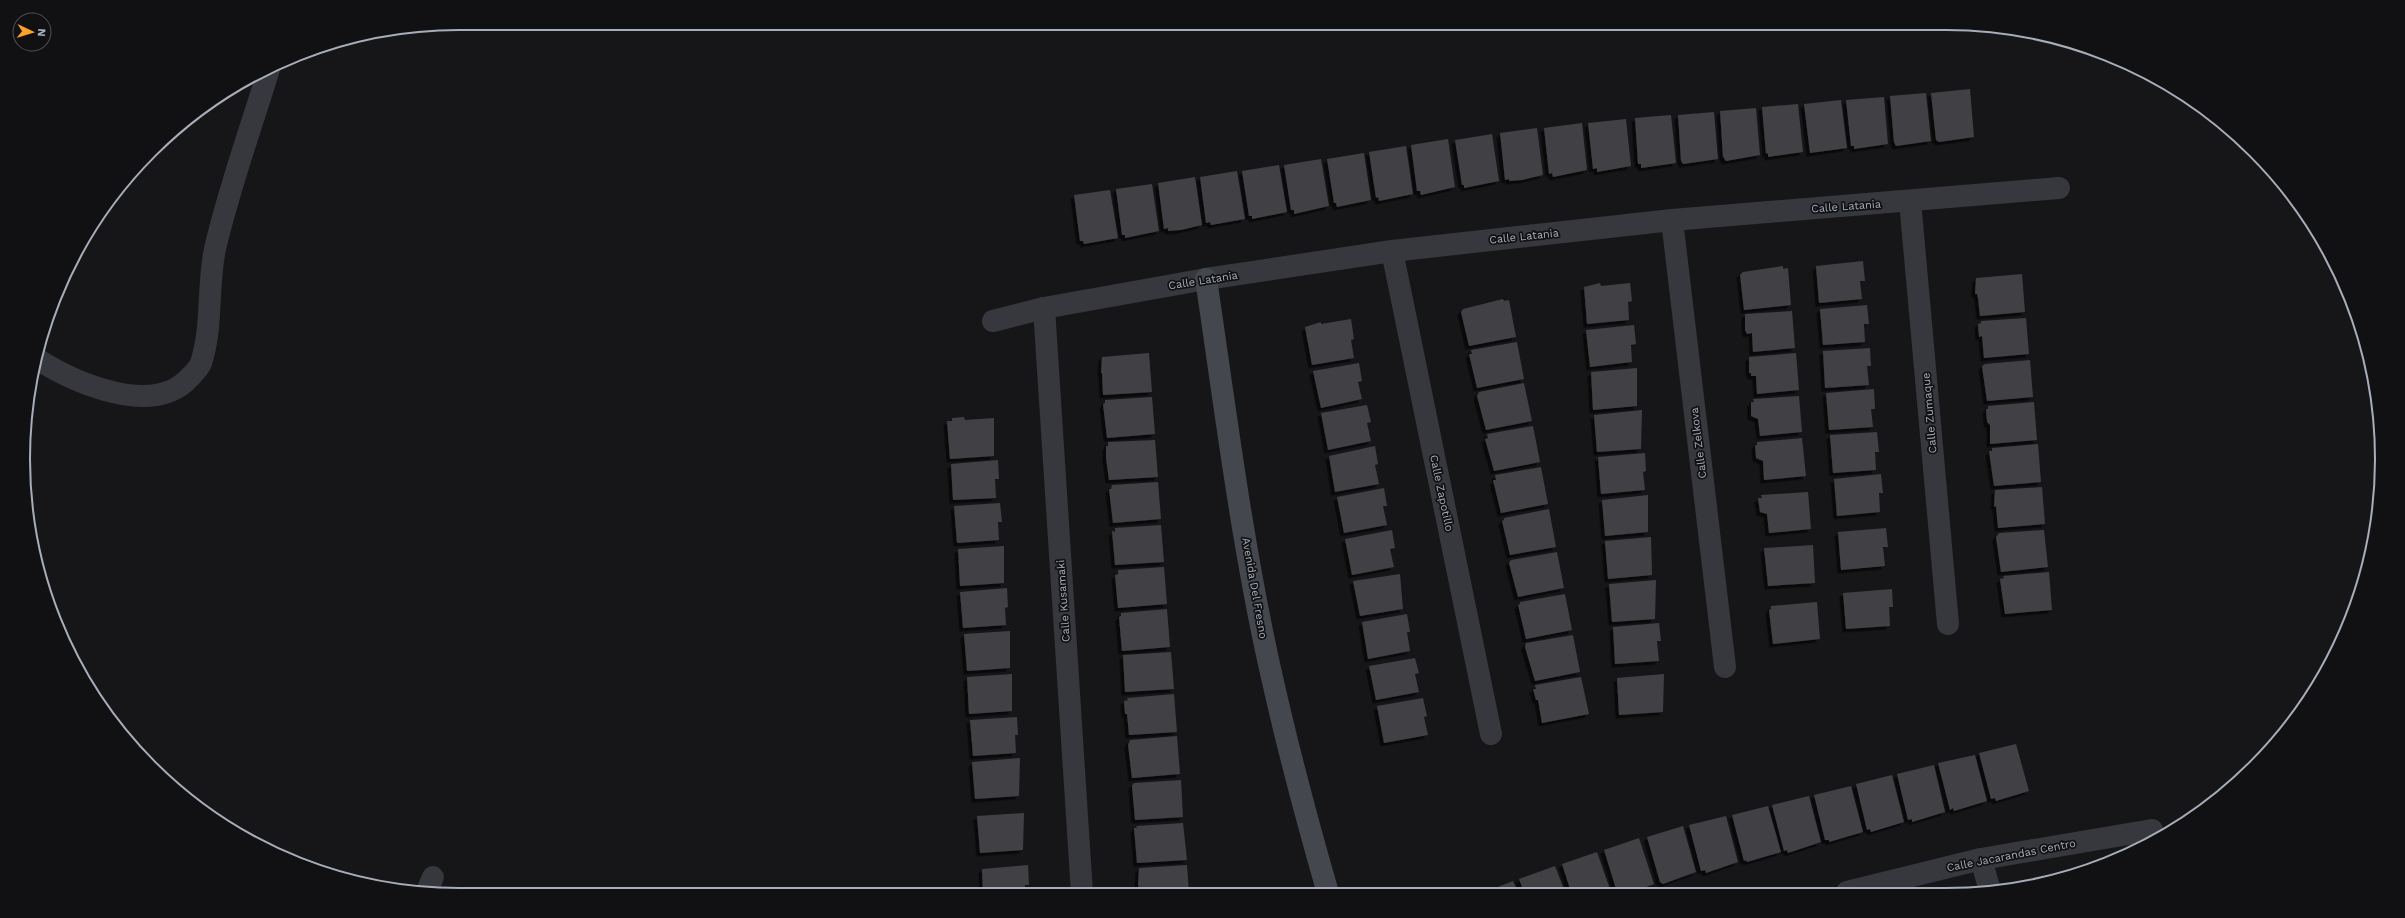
<svg xmlns="http://www.w3.org/2000/svg" width="2405" height="918" viewBox="0 0 2405 918" font-family="'Work Sans',sans-serif">
  <style>
    .building { fill: #404145; filter: url(#shadow) }
    .lines { fill: none; stroke-linecap: round; stroke-linejoin: round }
    .street { stroke: #36383d; stroke-width: 22 }
    .secondary { stroke: #44474d; stroke-width: 22 }
    .labels { text-anchor: middle; stroke-width: 3.5; stroke-linejoin: round; paint-order: stroke }
    .street-label { font-size: 11px; fill: #a7aeb9; stroke: #111113 }
    .rim { fill: none; stroke: #a7aeb9; stroke-width: 2 }
  </style>
  <defs>
    <filter id="shadow"><feDropShadow dx="-3.5" dy="3.5" stdDeviation="0" flood-color="#0009"/></filter>
  </defs>
  <rect width="100%" height="100%" fill="#161618"/>
  <!-- building -->
  <g class="building">
    <polygon points="1970,89 1974,137 1939,142 1936,140 1931,93"/>
    <polygon points="1926,93 1931,141 1896,146 1894,142 1890,96"/>
    <polygon points="1884,97 1888,144 1854,149 1854,146 1851,146 1846,100"/>
    <polygon points="1841,100 1847,148 1810,153 1804,104"/>
    <polygon points="1798,104 1803,152 1768,157 1768,153 1766,154 1762,107"/>
    <polygon points="1756,108 1760,155 1726,161 1723,157 1720,111"/>
    <polygon points="1714,112 1718,159 1683,164 1681,161 1678,115"/>
    <polygon points="1671,115 1676,163 1641,168 1641,164 1638,164 1635,118"/>
    <polygon points="1626,119 1631,166 1597,172 1597,168 1593,169 1588,123"/>
    <polygon points="1582,123 1587,170 1553,177 1552,173 1549,174 1544,128"/>
    <polygon points="1537,128 1543,175 1522,180 1509,181 1509,179 1505,180 1500,133"/>
    <polygon points="1492,134 1499,181 1464,188 1464,185 1462,185 1455,140"/>
    <polygon points="1448,139 1455,187 1421,195 1420,191 1417,191 1411,145"/>
    <polygon points="1406,146 1413,194 1379,201 1378,197 1376,198 1369,152"/>
    <polygon points="1364,153 1371,200 1337,207 1336,203 1334,203 1327,159"/>
    <polygon points="1321,159 1329,206 1294,214 1294,210 1291,210 1284,165"/>
    <polygon points="1279,165 1287,212 1252,219 1252,216 1249,216 1242,171"/>
    <polygon points="1237,171 1245,219 1211,225 1210,222 1206,223 1200,177"/>
    <polygon points="1195,177 1202,225 1181,230 1168,231 1168,228 1164,229 1158,183"/>
    <polygon points="1152,184 1159,231 1125,238 1125,235 1122,235 1116,189"/>
    <polygon points="1110,190 1118,238 1084,244 1083,241 1080,241 1074,195"/>
    <polygon points="1863,261 1865,281 1860,281 1862,299 1819,303 1816,266"/>
    <polygon points="1783,266 1783,269 1788,268 1791,305 1744,310 1740,275 1743,272"/>
    <polygon points="2022,274 2025,312 1980,316 1978,298 1977,294 1975,294 1976,278"/>
    <polygon points="1600,283 1601,286 1630,283 1632,301 1628,302 1629,320 1587,324 1584,287"/>
    <polygon points="1503,299 1504,301 1509,300 1516,337 1469,346 1461,312 1463,309"/>
    <polygon points="1867,305 1869,324 1864,324 1865,342 1823,345 1820,309"/>
    <polygon points="1792,311 1795,348 1753,352 1752,333 1747,334 1745,330 1745,314"/>
    <polygon points="2026,318 2029,354 1984,358 1982,336 1979,337 1978,324 1981,323 1981,321"/>
    <polygon points="1351,319 1354,339 1351,340 1354,358 1312,365 1305,327 1321,322 1321,324"/>
    <polygon points="1634,325 1636,344 1631,345 1632,362 1590,367 1586,330"/>
    <polygon points="1517,342 1524,379 1477,388 1469,354 1472,354 1471,350"/>
    <polygon points="1870,348 1871,366 1867,366 1869,385 1825,388 1823,351"/>
    <polygon points="1149,353 1152,392 1103,395 1102,373 1101,373 1102,357"/>
    <polygon points="1796,353 1799,390 1757,394 1756,376 1751,376 1751,373 1749,373 1749,357"/>
    <polygon points="2030,360 2033,397 1987,401 1982,366 1985,364"/>
    <polygon points="1359,363 1362,381 1358,382 1362,399 1321,408 1313,371"/>
    <polygon points="1637,368 1637,406 1593,410 1591,372"/>
    <polygon points="1524,383 1532,421 1486,430 1477,396 1479,392"/>
    <polygon points="1874,389 1875,409 1871,409 1873,427 1829,430 1826,393"/>
    <polygon points="1799,396 1802,432 1760,436 1758,419 1751,416 1751,402 1754,402 1753,399"/>
    <polygon points="1152,397 1155,434 1107,438 1103,404 1105,403 1105,400"/>
    <polygon points="2034,402 2037,440 1990,444 1990,425 1987,422 1986,409 1988,409 1988,406"/>
    <polygon points="1367,405 1371,422 1367,423 1371,441 1328,450 1321,413"/>
    <polygon points="1642,410 1641,449 1597,452 1594,415"/>
    <polygon points="964,417 965,420 994,418 994,456 950,459 947,421 952,421 952,418"/>
    <polygon points="1533,426 1540,462 1494,471 1485,439 1488,438 1487,434"/>
    <polygon points="1877,432 1879,452 1875,452 1876,470 1833,473 1830,435"/>
    <polygon points="1802,438 1806,476 1764,480 1763,461 1756,458 1755,445 1757,445 1757,442"/>
    <polygon points="1155,440 1158,477 1109,480 1106,458 1106,446 1108,446 1108,442"/>
    <polygon points="2038,444 2041,482 1994,486 1989,451 1992,451 1992,448"/>
    <polygon points="1375,446 1378,464 1375,465 1379,484 1335,492 1329,456"/>
    <polygon points="1645,453 1646,471 1643,472 1645,490 1601,494 1598,457"/>
    <polygon points="998,460 999,479 995,479 996,498 953,500 951,464"/>
    <polygon points="1541,467 1548,504 1501,513 1493,480 1496,480 1495,475"/>
    <polygon points="1881,474 1883,493 1879,493 1880,512 1837,516 1834,479"/>
    <polygon points="1158,482 1161,519 1113,523 1109,489 1111,489 1112,485"/>
    <polygon points="2042,487 2045,524 1998,528 1996,506 1994,507 1995,490"/>
    <polygon points="1384,488 1387,506 1383,506 1387,525 1344,533 1337,497"/>
    <polygon points="1808,492 1811,529 1769,533 1767,514 1760,512 1758,498 1762,498 1761,495"/>
    <polygon points="1648,495 1648,532 1605,536 1602,500"/>
    <polygon points="1000,503 1002,522 998,522 999,540 957,543 954,506"/>
    <polygon points="1549,509 1556,547 1510,555 1502,521 1504,520 1504,518"/>
    <polygon points="1161,525 1164,562 1115,565 1112,531 1115,532 1115,528"/>
    <polygon points="1886,528 1888,547 1883,547 1885,566 1841,570 1838,532"/>
    <polygon points="1392,530 1395,548 1390,549 1394,567 1352,575 1345,539"/>
    <polygon points="2044,530 2048,567 2001,572 1996,537 1999,533"/>
    <polygon points="1651,537 1652,575 1608,579 1605,541"/>
    <polygon points="1813,545 1815,583 1768,586 1764,548"/>
    <polygon points="1004,546 1004,583 960,586 958,549"/>
    <polygon points="1557,552 1564,588 1518,597 1509,563 1511,560"/>
    <polygon points="1164,567 1167,604 1118,608 1115,575 1118,574 1118,570"/>
    <polygon points="2049,572 2052,610 2005,614 2000,579 2004,578 2003,576"/>
    <polygon points="1400,574 1403,609 1360,616 1353,581"/>
    <polygon points="1656,580 1655,619 1612,622 1609,584"/>
    <polygon points="1007,588 1008,607 1005,608 1006,625 963,628 960,592"/>
    <polygon points="1892,589 1893,607 1889,607 1890,626 1846,629 1843,593"/>
    <polygon points="1565,594 1572,630 1526,639 1518,605 1520,604 1520,602"/>
    <polygon points="1817,602 1820,639 1773,644 1769,610 1771,609 1771,606"/>
    <polygon points="1167,609 1170,647 1122,651 1119,617 1121,616 1121,613"/>
    <polygon points="1407,614 1410,632 1407,632 1410,651 1368,659 1362,622"/>
    <polygon points="1659,623 1661,641 1657,641 1659,661 1615,664 1613,627"/>
    <polygon points="1010,631 1010,668 967,671 964,634"/>
    <polygon points="1573,635 1580,672 1535,681 1525,647 1526,643"/>
    <polygon points="1171,652 1174,689 1125,692 1123,655"/>
    <polygon points="1415,658 1419,673 1415,674 1419,692 1376,700 1369,666"/>
    <polygon points="1012,674 1012,711 969,714 967,677"/>
    <polygon points="1664,674 1663,712 1619,715 1617,678"/>
    <polygon points="1581,677 1589,714 1542,723 1538,700 1536,700 1533,689 1536,689 1535,685"/>
    <polygon points="1174,694 1177,732 1129,735 1127,714 1125,714 1124,701 1128,700 1127,698"/>
    <polygon points="1423,698 1427,716 1424,717 1428,735 1384,743 1377,706"/>
    <polygon points="1017,717 1018,735 1015,735 1016,753 973,756 970,720"/>
    <polygon points="1177,736 1180,774 1132,778 1128,745 1130,740"/>
    <polygon points="2016,744 2029,791 1996,801 1995,798 1991,799 1979,753"/>
    <polygon points="1975,755 1987,801 1954,811 1953,808 1950,810 1938,763"/>
    <polygon points="1020,758 1019,796 975,799 972,762"/>
    <polygon points="1934,765 1945,812 1912,822 1912,819 1908,820 1897,774"/>
    <polygon points="1892,775 1904,822 1871,832 1870,829 1867,830 1856,784"/>
    <polygon points="1181,780 1183,817 1135,820 1132,786 1134,783"/>
    <polygon points="1851,786 1863,832 1829,842 1829,840 1825,840 1814,795"/>
    <polygon points="1809,796 1821,842 1788,853 1787,850 1784,851 1772,805"/>
    <polygon points="1768,806 1781,852 1747,862 1746,860 1744,861 1732,815"/>
    <polygon points="1024,813 1023,850 980,853 977,816"/>
    <polygon points="1726,816 1738,862 1706,873 1705,870 1701,871 1689,825"/>
    <polygon points="1183,823 1187,860 1137,863 1134,828 1137,828 1136,826"/>
    <polygon points="1683,826 1696,872 1663,884 1660,882 1647,837"/>
    <polygon points="1639,838 1654,884 1634,892 1617,892 1604,850"/>
    <polygon points="263,846 291,858 290,859 266,850 262,848"/>
    <polygon points="1597,852 1611,892 1571,892 1562,864"/>
    <polygon points="1028,865 1029,885 1025,885 1025,894 983,894 982,869"/>
    <polygon points="1187,865 1189,893 1140,893 1138,884 1139,868"/>
    <polygon points="1555,866 1565,892 1524,892 1519,879"/>
    <polygon points="1513,881 1518,892 1485,892"/>
  </g>
  <g class="lines">
    <!-- street -->
    <g class="street">
      <polyline points="1910,201 1948,624"/>
      <polyline points="1672,220 1725,667"/>
      <polyline points="1392,251 1491,734"/>
      <polyline points="1044,308 1082,893"/>
      <polyline points="993,321 1044,308 1206,279 1392,251 1672,220 2059,188"/>
      <path d="M 37,359 C 75,383 154,418 190,377 C 194,373 199,368 201,363 C 213,326 207,286 215,249 C 229,188 251,128 269,69"/>
      <polyline points="1981,859 1990,891"/>
      <polyline points="427,891 433,877"/>
      <polyline points="1847,892 1981,859 2152,830"/>
    </g>
    <!-- secondary -->
    <path class="secondary" d="M 1206,279 C 1225,407 1241,537 1269,664 C 1286,741 1306,817 1328,893"/>
  </g>
  <g class="labels">
    <!-- street labels -->
    <g class="street-label">
      <text transform="translate(1846 206) rotate(-4)" y="4">Calle Latania</text>
      <text transform="translate(1524 236) rotate(-6)" y="4">Calle Latania</text>
      <text transform="translate(1203 280) rotate(-9)" y="4">Calle Latania</text>
      <text transform="translate(1929 413) rotate(-95)" y="4">Calle Zumaque</text>
      <text transform="translate(1698 443) rotate(-97)" y="4">Calle Zelkova</text>
      <text transform="translate(1442 493) rotate(78)" y="4">Calle Zapotillo</text>
      <text transform="translate(1255 588) rotate(80)" y="4">Avenida Del Fresno</text>
      <text transform="translate(1063 601) rotate(-94)" y="4">Calle Kusamaki</text>
      <text transform="translate(2011 855) rotate(-11)" y="4">Calle Jacarandas Centro</text>
    </g>
  </g>
  <!-- crop -->
  <path d="M0 0H2405V918H0ZM459 30H1946A429 429 0 0 1 2375 459V459A429 429 0 0 1 1946 888H459A429 429 0 0 1 30 459V459A429 429 0 0 1 459 30Z" fill="#111113" fill-rule="evenodd"/>
  <path class="rim" d="M459 30H1946A429 429 0 0 1 2375 459V459A429 429 0 0 1 1946 888H459A429 429 0 0 1 30 459V459A429 429 0 0 1 459 30Z"/>
  <!-- north arrow -->
  <g transform="translate(32 32) rotate(94)"><circle r="19" fill="#111113" stroke="#4d5055"/>
  <path d="M0-3L7 15L0 10L-7 15Z" fill="#fca129"/>
  <text y="-6" font-size="11" font-weight="bold" text-anchor="middle" fill="#a7aeb9">N</text>
  </g>
</svg>
